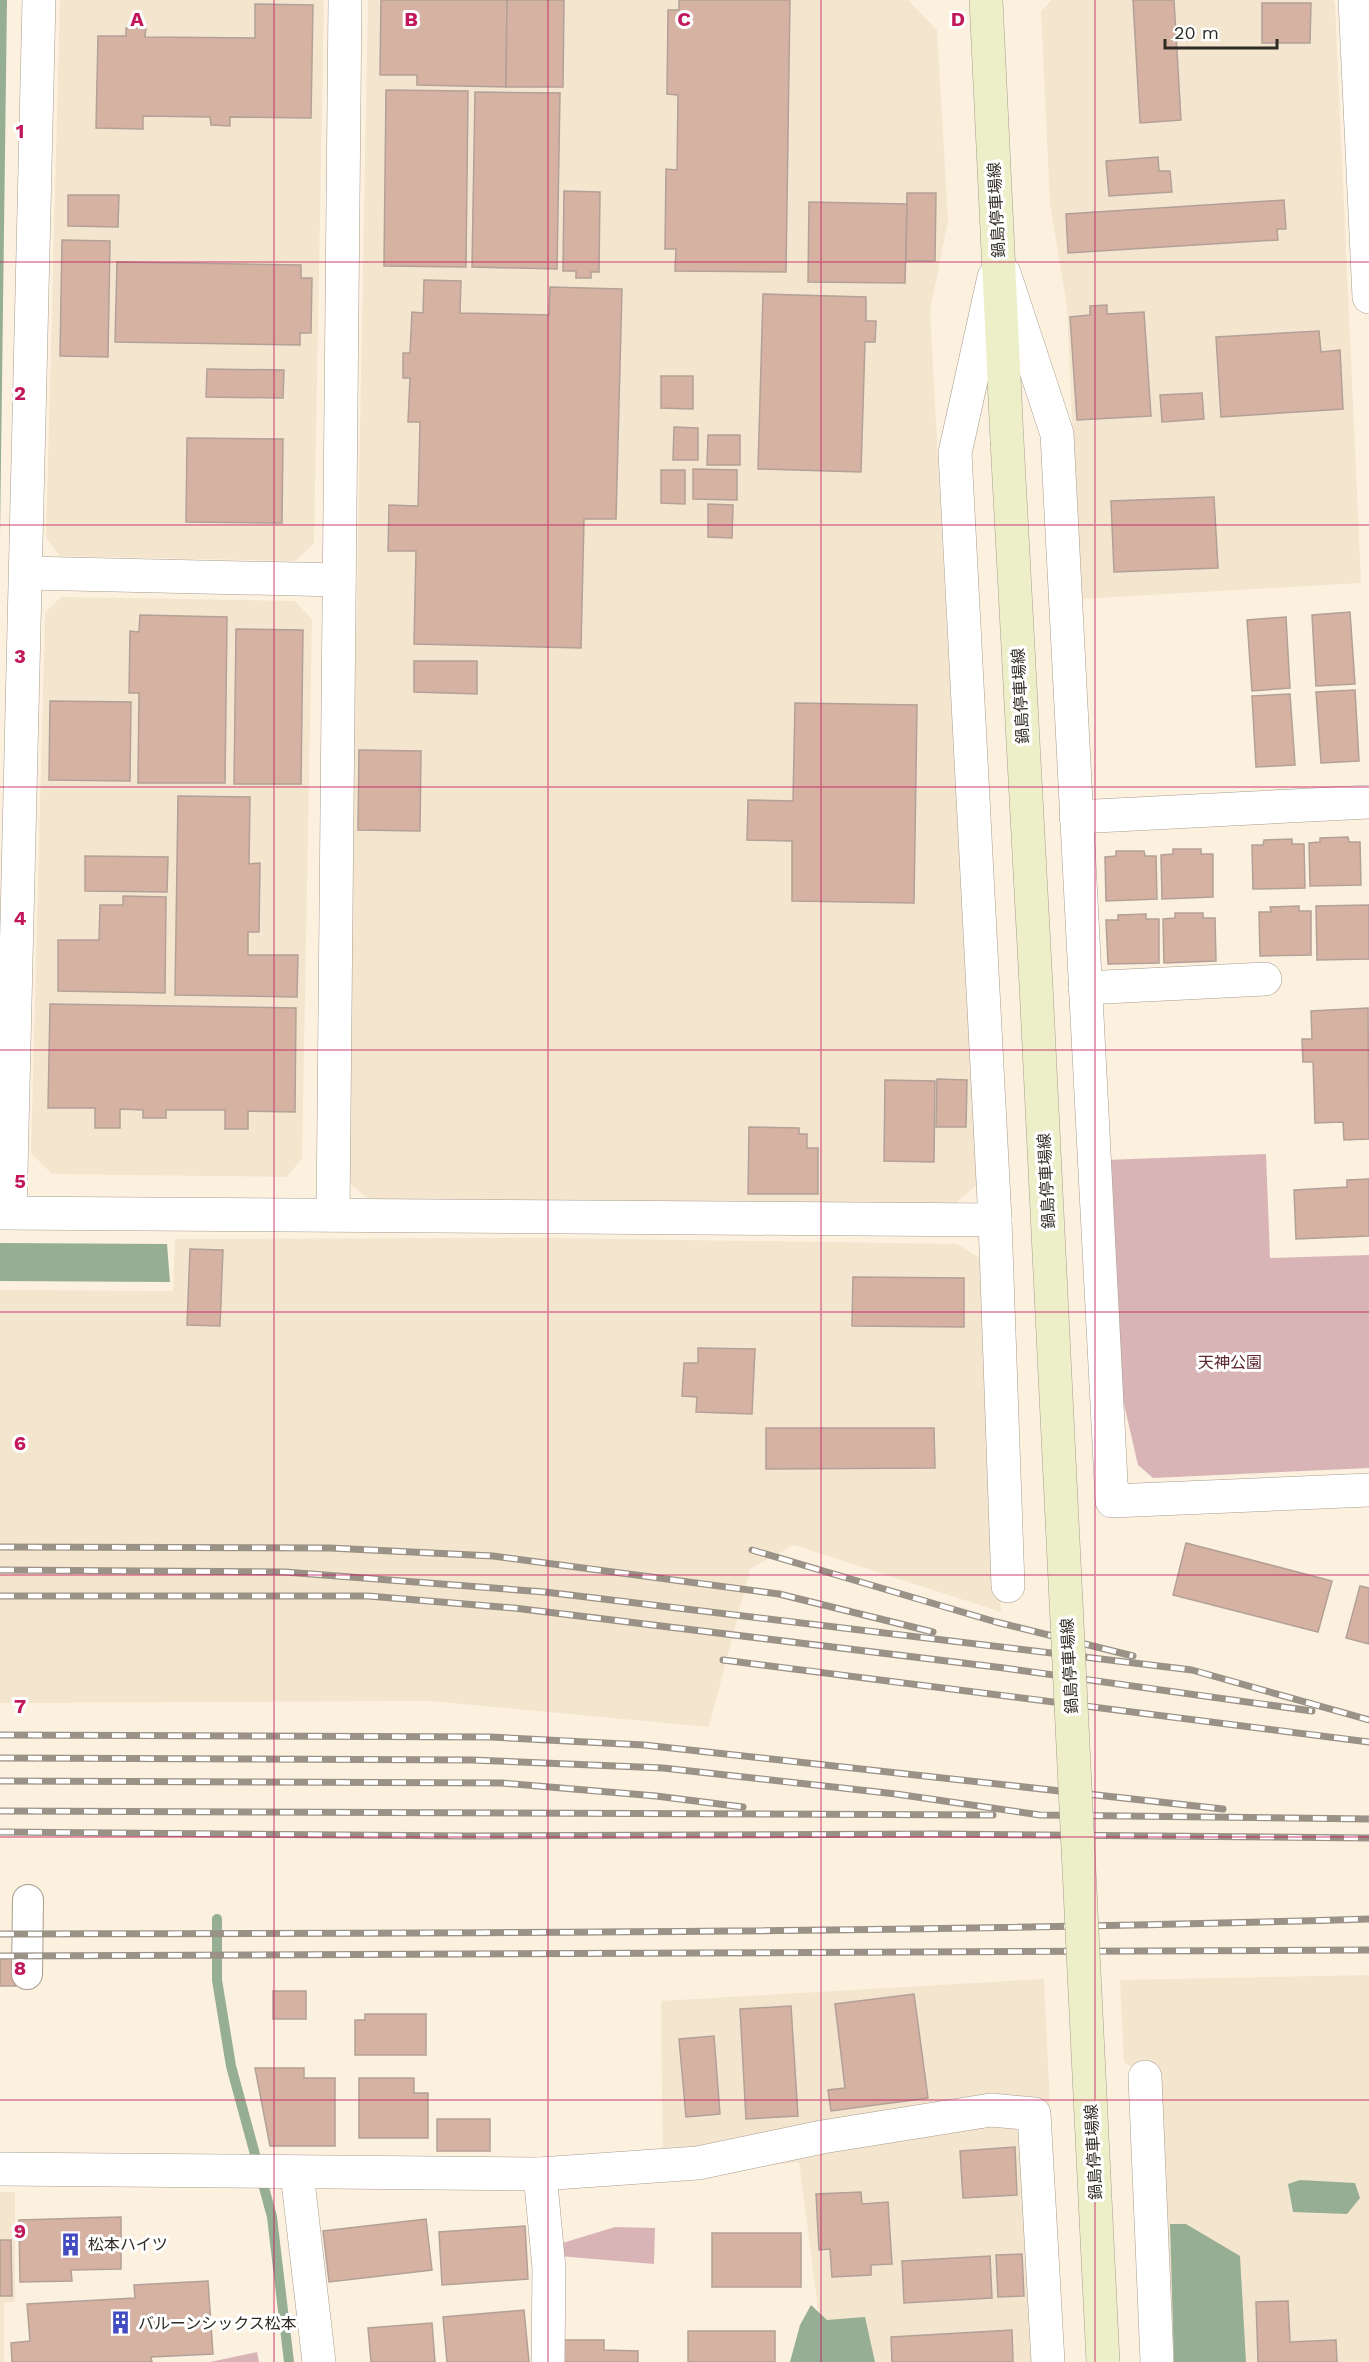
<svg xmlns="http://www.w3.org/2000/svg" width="1369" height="2362" viewBox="0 0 1369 2362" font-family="'Work Sans','Noto Sans JP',sans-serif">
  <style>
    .built { fill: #f4e5ce }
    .green { fill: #d8b4b7 }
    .water { fill: #95ae94 }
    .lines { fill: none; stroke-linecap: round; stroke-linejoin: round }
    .stream { stroke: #95ae94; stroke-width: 10 }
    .building { fill: #d6b2a2; stroke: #b3a097; stroke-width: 1.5 }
    .pedestrian-casing { stroke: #a89d8d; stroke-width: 32 }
    .minor-casing { stroke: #a89d8d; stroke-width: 34 }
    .secondary-casing { stroke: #a89d8d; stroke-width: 34 }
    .pedestrian { stroke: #fff; stroke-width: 30 }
    .minor { stroke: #fff; stroke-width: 33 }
    .secondary { stroke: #edefc9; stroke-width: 33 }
    .rail-casing { stroke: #9a9286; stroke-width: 7 }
    .rail { stroke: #fff; stroke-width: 4.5; stroke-dasharray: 14; stroke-linecap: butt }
    .secondary-bridge-casing { stroke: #a89d8d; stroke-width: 34; stroke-linecap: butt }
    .secondary-bridge { stroke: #edefc9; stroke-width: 33 }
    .grid { fill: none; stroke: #c2185b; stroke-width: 1.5; stroke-opacity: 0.55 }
    .labels { text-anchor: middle; stroke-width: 6; stroke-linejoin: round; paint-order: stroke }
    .street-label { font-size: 16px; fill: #2f2b25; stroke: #fff }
    .park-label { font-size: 16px; fill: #5d2830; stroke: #fff }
    .poi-label { font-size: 16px; fill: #2f2b25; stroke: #fff; text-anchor: start }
    .grid-label { font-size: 20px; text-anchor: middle; font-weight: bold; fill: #c2185b; stroke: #fff; stroke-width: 6; stroke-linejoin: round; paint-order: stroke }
  </style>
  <rect width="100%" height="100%" fill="#fcf0df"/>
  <!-- built -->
  <g class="built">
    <polygon points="60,0 324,0 314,544 295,561 60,556 46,538"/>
    <polygon points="368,0 908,0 937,30 948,220 930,311 977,1185 952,1206 368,1199 346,1180"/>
    <polygon points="1052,0 1333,0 1335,3 1361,583 1080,599 1067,307 1050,204 1041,11"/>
    <polygon points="61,597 295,601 312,619 302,1158 287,1177 52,1174 31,1153 45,613"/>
    <polygon points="553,1238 957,1244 981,1259 1001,1612 794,1545 750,1569 709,1727 431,1701 0,1703 0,1290 173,1291 175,1239"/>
    <polygon points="1369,1975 1369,2362 1168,2362 1160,2086 1124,2062 1120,1980"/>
    <polygon points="1044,1979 1050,2106 1026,2154 1035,2362 825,2362 799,2162 663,2178 661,2001"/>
    <polygon points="0,2192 15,2192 15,2302 4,2302 4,2362 0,2362"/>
  </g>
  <!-- green -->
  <g class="green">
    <polygon points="1266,1154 1270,1258 1369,1255 1369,1468 1153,1478 1138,1465 1117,1374 1106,1160"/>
    <polygon points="615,2227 655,2228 654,2264 558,2256 556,2245"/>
    <polygon points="257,2352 259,2362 210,2362"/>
  </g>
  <!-- water -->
  <g class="water">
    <polygon points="0,0 7,0 0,537"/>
    <polygon points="0,1243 167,1244 170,1282 0,1281"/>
    <polygon points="1300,2180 1355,2183 1360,2198 1347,2214 1293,2212 1288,2184"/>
    <polygon points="1170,2224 1186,2224 1240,2256 1246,2362 1174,2362"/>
    <polygon points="811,2305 827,2320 865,2317 875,2362 790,2362 800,2325"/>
  </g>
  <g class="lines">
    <!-- stream -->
    <polyline class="stream" points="217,1919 217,1980 231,2066 272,2217 289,2362"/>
  </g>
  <!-- building -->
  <g class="building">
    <polygon points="381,0 507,0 506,87 417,85 417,75 380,75"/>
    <polygon points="507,0 564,0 563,87 506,87"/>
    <polygon points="679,0 790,0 786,272 675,271 676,249 665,249 666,169 677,170 678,95 667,94 668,10 679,10"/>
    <polygon points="1133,0 1174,0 1181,120 1140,123"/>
    <polygon points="1262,3 1311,3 1310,43 1262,43"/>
    <polygon points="255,4 313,5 311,118 230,117 230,126 211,125 210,117 143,116 143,129 96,128 98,36 126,36 126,28 146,28 145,37 255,38"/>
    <polygon points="386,90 468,91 466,267 384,266"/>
    <polygon points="475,92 560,93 557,269 472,267"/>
    <polygon points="1158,157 1159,171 1170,171 1172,192 1109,196 1106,161"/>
    <polygon points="564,191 600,192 599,272 591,272 591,278 576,278 576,271 563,271"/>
    <polygon points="907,193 936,193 935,261 906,261"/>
    <polygon points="68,195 119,195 118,227 68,226"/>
    <polygon points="1284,200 1286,229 1277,229 1278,240 1068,253 1066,214"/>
    <polygon points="809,202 907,204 905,283 808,282"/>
    <polygon points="62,240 110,241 108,357 60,356"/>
    <polygon points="117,262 301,265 301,278 312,278 311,333 300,333 300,345 115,342"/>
    <polygon points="424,280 461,281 460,313 549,315 550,287 622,289 616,519 584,519 581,648 414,644 416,551 388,551 389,505 418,506 420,422 408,422 410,378 403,378 403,353 410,353 412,312 423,313"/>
    <polygon points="763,294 866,297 866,321 876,321 875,342 865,342 861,472 758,469"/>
    <polygon points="1107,305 1107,314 1144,312 1151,416 1077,420 1070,317 1090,315 1090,306"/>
    <polygon points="1319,331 1321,352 1340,350 1343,409 1221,417 1216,337"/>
    <polygon points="207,369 284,370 283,398 206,397"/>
    <polygon points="661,376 693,376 693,409 661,408"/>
    <polygon points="1202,393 1204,419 1162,422 1160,395"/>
    <polygon points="674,427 698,428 698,460 673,460"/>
    <polygon points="708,435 740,435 740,465 707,465"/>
    <polygon points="187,438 283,439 282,523 186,522"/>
    <polygon points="693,469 737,470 737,500 693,499"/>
    <polygon points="661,470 685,470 685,504 661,503"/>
    <polygon points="1214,497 1218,568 1114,572 1111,501"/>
    <polygon points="708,504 733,505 732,538 708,537"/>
    <polygon points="1350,612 1355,684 1316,686 1312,615"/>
    <polygon points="140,615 227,617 225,783 138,783 139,693 129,693 130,631 139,632"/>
    <polygon points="1286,617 1290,688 1252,691 1247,620"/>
    <polygon points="236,629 303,630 301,784 234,784"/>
    <polygon points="414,661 477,661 477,694 414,692"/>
    <polygon points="1355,690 1359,761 1321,763 1316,692"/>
    <polygon points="1290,694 1295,765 1256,767 1252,696"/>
    <polygon points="50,701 131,702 130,781 49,780"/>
    <polygon points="795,703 917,705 914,903 792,901 792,841 747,840 748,800 793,801"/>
    <polygon points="359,750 421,751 420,831 358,830"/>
    <polygon points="178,796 250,797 249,864 260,863 259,932 248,932 248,955 298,955 297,997 175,995"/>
    <polygon points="1348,837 1349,842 1360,842 1361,885 1310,886 1309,843 1320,842 1320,838"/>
    <polygon points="1292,839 1292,844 1304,844 1305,888 1253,889 1252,845 1263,845 1264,840"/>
    <polygon points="1173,849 1201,849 1201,854 1213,854 1213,897 1162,899 1161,855 1173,854"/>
    <polygon points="1116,851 1144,851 1145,856 1156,856 1157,899 1106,901 1105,857 1116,856"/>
    <polygon points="85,856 168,857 167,892 85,891"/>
    <polygon points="123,896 166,897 165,993 58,991 58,940 99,940 100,905 123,905"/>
    <polygon points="1369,905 1369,959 1317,960 1316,906"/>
    <polygon points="1299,906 1299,911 1311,911 1311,955 1260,956 1259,912 1271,912 1270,907"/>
    <polygon points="1175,913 1203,913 1203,918 1215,918 1216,961 1164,963 1163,919 1175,918"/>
    <polygon points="1146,914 1146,919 1159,919 1159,963 1108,964 1106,920 1118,920 1118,915"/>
    <polygon points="50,1004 296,1008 295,1112 248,1111 248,1129 225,1129 225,1110 166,1110 166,1118 143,1118 143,1110 120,1109 120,1128 95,1128 95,1108 48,1108"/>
    <polygon points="1368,1008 1369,1139 1344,1140 1343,1122 1315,1123 1313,1062 1303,1062 1302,1039 1312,1039 1311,1011"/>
    <polygon points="937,1079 967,1080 966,1127 936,1127"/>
    <polygon points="885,1080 935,1081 934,1162 884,1161"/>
    <polygon points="749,1127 799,1128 799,1134 807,1134 807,1148 818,1148 818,1194 748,1194"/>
    <polygon points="1369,1179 1369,1236 1296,1239 1294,1190 1347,1187 1347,1180"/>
    <polygon points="190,1249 223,1250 220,1326 187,1325"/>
    <polygon points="853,1277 964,1278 964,1327 852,1326"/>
    <polygon points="698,1348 755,1349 752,1414 696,1412 697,1397 682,1396 684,1363 698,1363"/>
    <polygon points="766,1428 934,1428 935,1468 766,1469"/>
    <polygon points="1186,1543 1332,1581 1318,1632 1173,1595"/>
    <polygon points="1360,1586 1369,1588 1369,1644 1346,1638"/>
    <rect x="0" y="1957" width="16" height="29"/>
    <rect x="273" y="1991" width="33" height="28"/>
    <polygon points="914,1994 928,2098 831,2111 828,2090 845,2088 835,2004"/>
    <polygon points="791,2006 798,2116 746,2119 740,2009"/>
    <polygon points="365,2014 426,2014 426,2055 355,2055 355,2020 365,2020"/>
    <polygon points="714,2036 720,2114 686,2117 679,2039"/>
    <polygon points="255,2068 304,2068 304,2078 335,2078 335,2146 270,2146"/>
    <polygon points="359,2078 414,2078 414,2093 428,2093 428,2138 359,2138"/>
    <rect x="437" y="2119" width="53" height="32"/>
    <polygon points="1015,2147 1017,2195 963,2198 960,2151"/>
    <polygon points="861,2192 862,2204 888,2202 892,2264 871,2265 871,2275 832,2277 830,2249 819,2250 816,2194"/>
    <polygon points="121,2217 121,2269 71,2270 72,2281 20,2282 19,2220"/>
    <polygon points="426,2219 432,2270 329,2282 323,2231"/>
    <polygon points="525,2226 528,2279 442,2285 439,2232"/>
    <rect x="712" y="2233" width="89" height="54"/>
    <polygon points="0,2240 11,2240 12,2296 0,2296"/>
    <polygon points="1022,2254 1024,2296 998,2297 996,2255"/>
    <polygon points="990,2256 992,2298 904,2303 902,2261"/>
    <polygon points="208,2281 213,2354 151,2357 152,2362 12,2362 11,2343 30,2341 27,2304 135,2298 134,2285"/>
    <polygon points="1288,2301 1290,2342 1336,2340 1337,2362 1258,2362 1256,2302"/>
    <polygon points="524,2310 529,2362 447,2362 443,2317"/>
    <polygon points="432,2323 435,2362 371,2362 368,2328"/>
    <polygon points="1012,2330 1013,2362 892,2362 891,2337"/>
    <rect x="688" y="2331" width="87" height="31"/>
    <polygon points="561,2340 604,2340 604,2350 638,2351 638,2362 561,2362"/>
  </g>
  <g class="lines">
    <defs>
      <polyline id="pedestrian" points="27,1974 28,1900"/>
      <g id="minor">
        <polyline points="1355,0 1369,297"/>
        <polyline points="1004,273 1057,434 1112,1501 1369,1490"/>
        <polyline points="994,277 955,453 995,1220 1008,1586"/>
        <polyline points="26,573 339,580"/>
        <polyline points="1076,817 1369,802"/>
        <polyline points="1085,988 1265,979"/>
        <polyline points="10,1212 39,0"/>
        <polyline points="0,1213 995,1220"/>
        <polyline points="333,1215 345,0"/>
        <polyline points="1145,2077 1157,2362"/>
        <polyline points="0,2169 540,2174 698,2163 822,2137 991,2110 1034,2114 1048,2362"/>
        <polyline points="297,2173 319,2362"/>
        <polyline points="540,2174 549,2268 548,2362"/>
      </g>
      <polyline id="secondary" points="986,0 1007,440"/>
    </defs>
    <!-- pedestrian casing -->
    <use href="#pedestrian" class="pedestrian-casing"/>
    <!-- minor casing -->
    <use href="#minor" class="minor-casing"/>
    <!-- secondary casing -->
    <use href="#secondary" class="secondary-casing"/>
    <!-- pedestrian -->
    <use href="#pedestrian" class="pedestrian"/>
    <!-- minor -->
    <use href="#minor" class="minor"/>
    <!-- secondary -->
    <use href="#secondary" class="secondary"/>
    <defs>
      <g id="rail">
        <polyline points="0,1547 330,1548 493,1556 779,1594 933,1632"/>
        <polyline points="752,1550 996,1622 1133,1656"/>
        <polyline points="0,1570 285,1572 545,1592 1192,1670 1369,1720"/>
        <polyline points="0,1596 368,1596 514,1608 1004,1668 1312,1711"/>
        <polyline points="723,1660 1369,1742"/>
        <polyline points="0,1735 491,1737 644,1745 1223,1809"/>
        <polyline points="0,1758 472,1760 663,1768 896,1794 1040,1815 1369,1819"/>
        <polyline points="0,1781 502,1783 656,1796 743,1807"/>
        <polyline points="0,1811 993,1815"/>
        <polyline points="0,1832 470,1836 936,1834 1369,1838"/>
        <path d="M 0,1934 C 456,1933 913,1933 1369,1919"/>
        <polyline points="0,1956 1369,1950"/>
      </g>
    </defs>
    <!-- rail casing -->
    <use href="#rail" class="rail-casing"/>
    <!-- rail -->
    <use href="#rail" class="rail"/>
    <defs>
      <polyline id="secondary-bridge" points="1007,440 1036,985 1103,2362"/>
    </defs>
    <!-- secondary-bridge casing -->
    <use href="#secondary-bridge" class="secondary-bridge-casing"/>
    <!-- secondary-bridge -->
    <use href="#secondary-bridge" class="secondary-bridge"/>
  </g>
  <!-- grid -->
  <path class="grid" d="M 274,0 L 274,2362M 548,0 L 548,2362M 821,0 L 821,2362M 1095,0 L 1095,2362M 0,262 L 1369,262M 0,525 L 1369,525M 0,787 L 1369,787M 0,1050 L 1369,1050M 0,1312 L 1369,1312M 0,1575 L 1369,1575M 0,1837 L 1369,1837M 0,2100 L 1369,2100"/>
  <!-- icons -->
  <defs>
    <symbol id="building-bare" viewBox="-9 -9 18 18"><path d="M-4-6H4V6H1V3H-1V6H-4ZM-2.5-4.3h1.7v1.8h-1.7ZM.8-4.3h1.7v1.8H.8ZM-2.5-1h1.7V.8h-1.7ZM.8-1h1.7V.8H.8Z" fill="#424cc0" stroke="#fff" stroke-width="2.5" paint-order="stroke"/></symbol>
  </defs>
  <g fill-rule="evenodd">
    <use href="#building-bare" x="54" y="2228" width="33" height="33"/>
    <use href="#building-bare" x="104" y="2306" width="33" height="33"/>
  </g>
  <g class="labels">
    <!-- street labels -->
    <g class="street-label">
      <text transform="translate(996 210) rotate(-93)" y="6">鍋島停車場線</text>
      <text transform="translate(1020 696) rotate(-93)" y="6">鍋島停車場線</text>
      <text transform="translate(1046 1181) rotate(-93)" y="6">鍋島停車場線</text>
      <text transform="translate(1069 1666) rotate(-93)" y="6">鍋島停車場線</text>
      <text transform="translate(1093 2152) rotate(-93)" y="6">鍋島停車場線</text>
    </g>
    <!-- park labels -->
    <g class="park-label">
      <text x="1230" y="1368">天神公園</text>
    </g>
    <!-- poi labels -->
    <g class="poi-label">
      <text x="88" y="2250">松本ハイツ</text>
      <text x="138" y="2329">バルーンシックス松本</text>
    </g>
  </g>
  <g class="grid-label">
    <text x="137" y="26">A</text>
    <text x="411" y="26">B</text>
    <text x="684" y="26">C</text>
    <text x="958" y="26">D</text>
    <text x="20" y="138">1</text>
    <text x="20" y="400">2</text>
    <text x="20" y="663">3</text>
    <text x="20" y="925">4</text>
    <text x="20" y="1188">5</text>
    <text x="20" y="1450">6</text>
    <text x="20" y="1713">7</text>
    <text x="20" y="1975">8</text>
    <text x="20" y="2238">9</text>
  </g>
  <!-- scale -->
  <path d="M1165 39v9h112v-9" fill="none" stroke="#2f2b25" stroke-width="3"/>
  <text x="1174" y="39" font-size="18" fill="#2f2b25" stroke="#ffffff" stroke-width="4.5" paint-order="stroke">20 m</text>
</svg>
